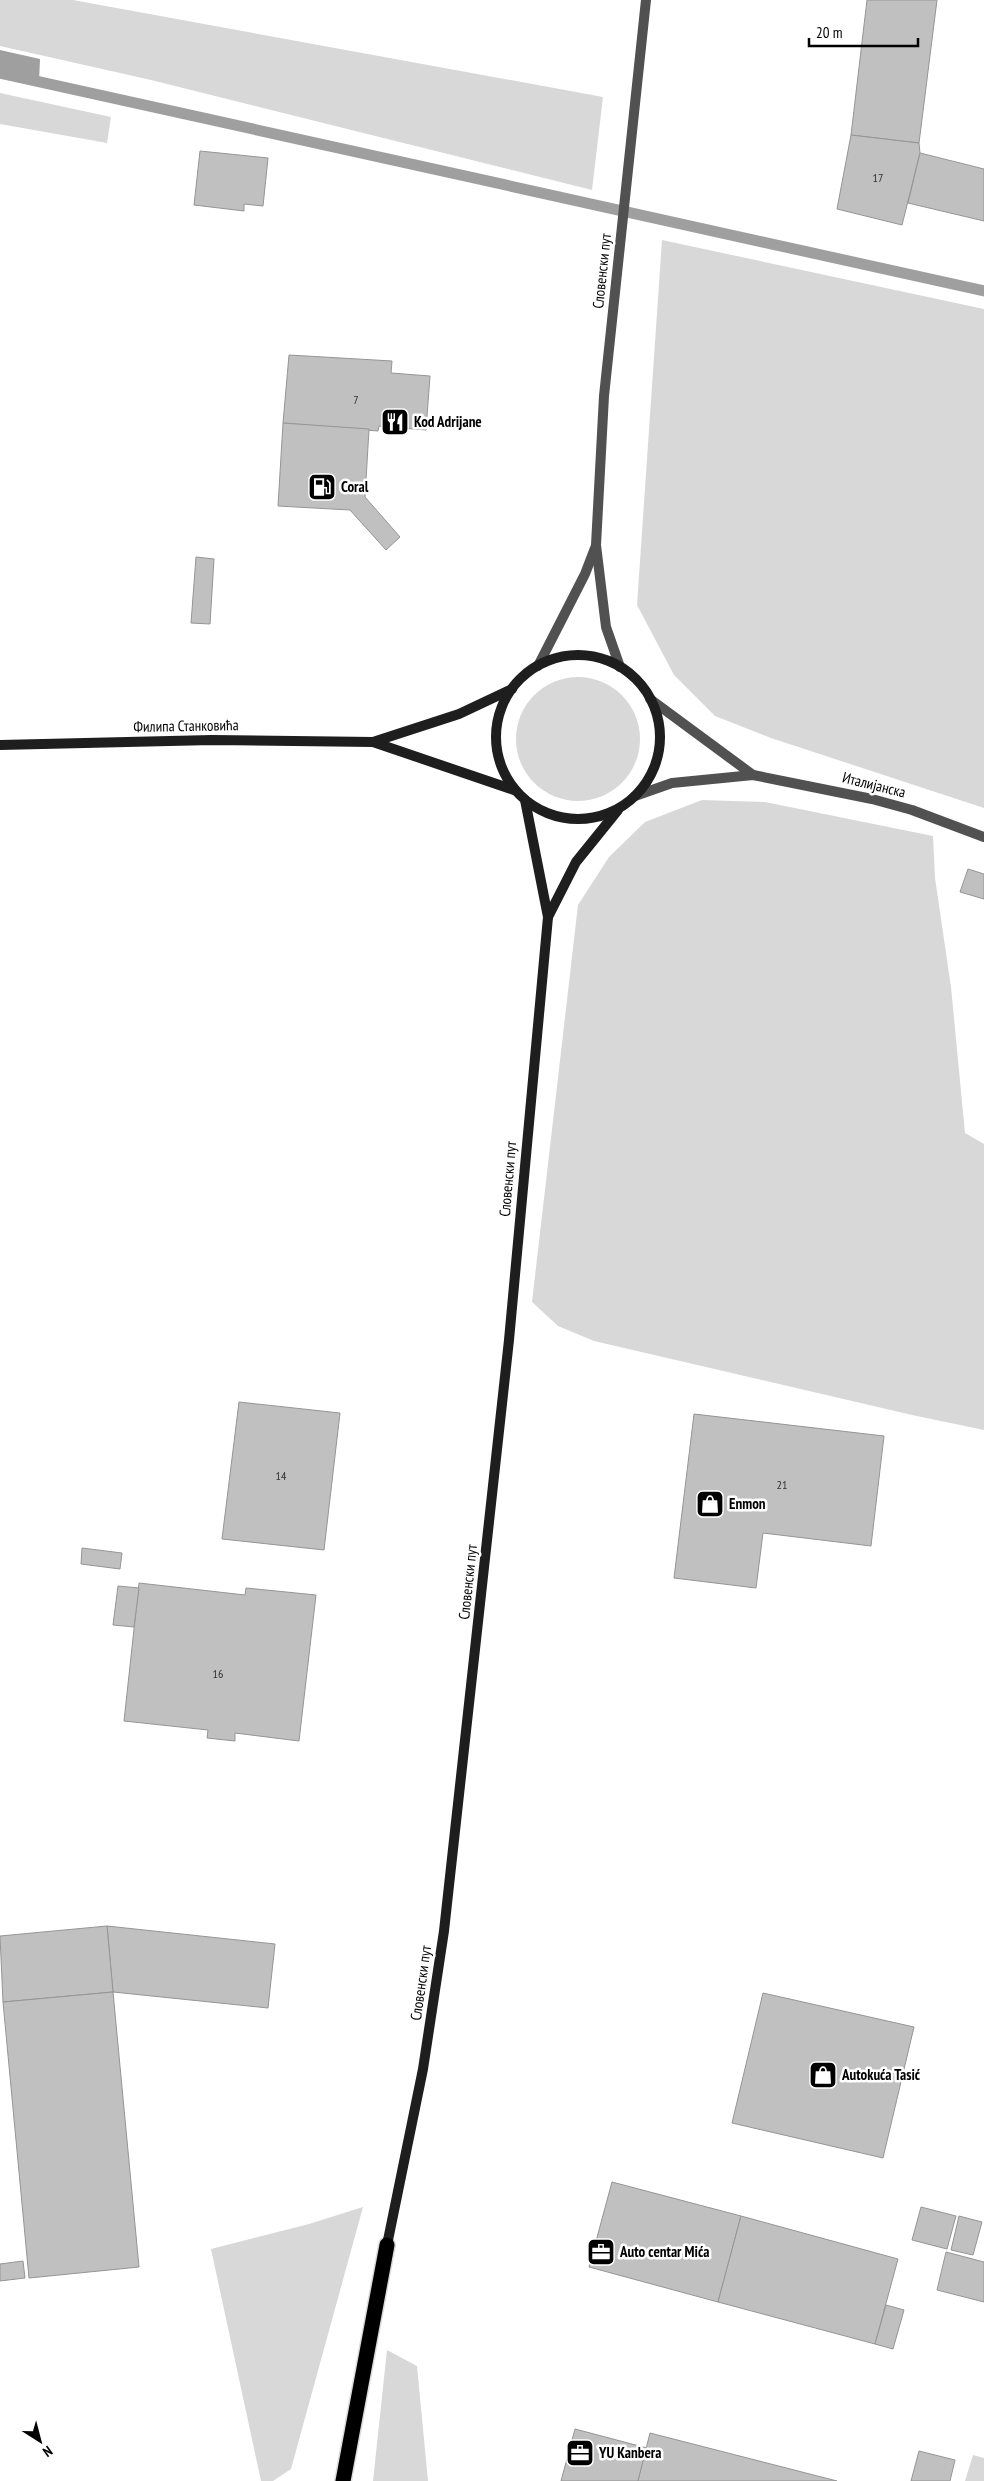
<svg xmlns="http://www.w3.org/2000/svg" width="984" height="2481" viewBox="0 0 984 2481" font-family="'PT Sans Narrow',sans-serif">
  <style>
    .green { fill: #d8d8d8 }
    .water { fill: #9f9f9f }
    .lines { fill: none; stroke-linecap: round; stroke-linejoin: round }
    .stream { stroke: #9f9f9f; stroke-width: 11 }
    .building { fill: #c0c0c0; stroke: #959595 }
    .motorway-casing { stroke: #dbdbdb; stroke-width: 18 }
    .minor { stroke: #515151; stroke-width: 10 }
    .tertiary { stroke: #515151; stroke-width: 10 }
    .secondary { stroke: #1e1e1e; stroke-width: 10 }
    .motorway { stroke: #000; stroke-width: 15 }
    .labels { text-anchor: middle; stroke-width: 5; stroke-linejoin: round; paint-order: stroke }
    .number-label { font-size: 12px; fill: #303030 }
    .street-label { font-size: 15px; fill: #000; stroke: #fff }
    .poi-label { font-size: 15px; font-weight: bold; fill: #000; stroke: #fff; text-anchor: start }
  </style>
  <rect width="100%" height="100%" fill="#fff"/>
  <!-- green -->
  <g class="green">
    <polygon points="0,0 73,0 603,97 592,190 151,80 0,46"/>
    <polygon points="0,93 111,117 107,143 0,124"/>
    <polygon points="662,240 984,309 984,808 771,738 715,716 674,675 637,605"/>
    <circle cx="578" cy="739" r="62"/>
    <polygon points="702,800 765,802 933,836 935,878 951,987 965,1133 984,1144 984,1430 912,1415 594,1341 558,1326 532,1302 578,905 609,857 645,822"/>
    <polygon points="363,2207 291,2469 273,2481 261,2481 211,2249 309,2224"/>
    <polygon points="387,2350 417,2366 428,2481 373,2481"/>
    <polygon points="973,2455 984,2458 984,2481 965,2481"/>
  </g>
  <!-- water -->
  <polygon class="water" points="0,50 40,59 39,82 0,74"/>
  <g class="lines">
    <!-- stream -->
    <polyline class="stream" points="0,73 984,291"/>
  </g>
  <!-- building -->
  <g class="building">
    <polygon points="867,0 937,0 919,143 851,135"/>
    <polygon points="851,135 919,143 920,153 902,225 837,209"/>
    <polygon points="200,151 268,158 263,206 244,204 244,211 194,205"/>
    <polygon points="920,153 984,169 984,221 908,203"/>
    <polygon points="289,355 392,361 391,373 430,376 426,430 379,426 378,431 283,423"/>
    <polygon points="283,423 369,429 365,497 400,537 386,550 350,510 278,506"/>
    <polygon points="196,557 214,559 210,624 191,623"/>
    <polygon points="968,869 984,874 984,899 960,892"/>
    <polygon points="239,1402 340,1413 324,1550 222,1539"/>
    <polygon points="694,1414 884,1436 871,1546 763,1533 756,1588 674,1578"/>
    <polygon points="82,1548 122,1553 120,1569 81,1564"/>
    <polygon points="139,1583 245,1595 246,1588 316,1595 299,1741 235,1733 235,1741 207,1738 208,1730 124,1721"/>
    <polygon points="118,1586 139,1588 134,1627 113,1625"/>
    <polygon points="107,1926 275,1944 268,2008 113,1992"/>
    <polygon points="107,1926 113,1992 3,2002 0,1936"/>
    <polygon points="113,1992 139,2267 29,2278 3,2002"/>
    <polygon points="763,1993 914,2027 883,2158 732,2123"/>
    <polygon points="612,2182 741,2216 718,2302 589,2267"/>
    <polygon points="921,2207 956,2216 947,2249 912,2240"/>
    <polygon points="741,2216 898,2259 875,2344 718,2302"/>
    <polygon points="959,2216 982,2222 973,2255 951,2250"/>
    <polygon points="946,2252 984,2262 984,2302 937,2290"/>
    <polygon points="23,2261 25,2278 0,2281 0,2264"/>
    <polygon points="886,2305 904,2310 893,2349 875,2344"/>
    <polygon points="575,2429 647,2448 638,2481 561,2481"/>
    <polygon points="650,2433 837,2481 638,2481"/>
    <polygon points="919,2451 955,2460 950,2481 911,2481"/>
  </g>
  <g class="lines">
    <defs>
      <polyline id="motorway" points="343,2481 387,2245"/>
    </defs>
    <!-- motorway casing -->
    <use href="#motorway" class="motorway-casing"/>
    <!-- minor -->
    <g class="minor">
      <polyline points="650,699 753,775"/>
      <polyline points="635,796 672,783 753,775 872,799 912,810 984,837"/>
    </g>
    <!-- tertiary -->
    <g class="tertiary">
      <polyline points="538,666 585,574 595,548"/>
      <polyline points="620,667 606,627 596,545 604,396 646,0"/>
    </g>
    <!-- secondary -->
    <g class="secondary">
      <circle cx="578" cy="737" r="82"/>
      <polyline points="373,742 459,714 512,689"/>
      <polyline points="0,745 212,740 373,742 514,790"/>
      <polyline points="548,917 576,862 618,810"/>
      <polyline points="387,2245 423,2069 444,1931 509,1340 548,917 525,800"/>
    </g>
    <!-- motorway -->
    <use href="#motorway" class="motorway"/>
  </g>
  <!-- icons -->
  <defs>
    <symbol id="restaurant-square" viewBox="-11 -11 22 22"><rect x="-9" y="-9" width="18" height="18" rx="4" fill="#000" stroke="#fff"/><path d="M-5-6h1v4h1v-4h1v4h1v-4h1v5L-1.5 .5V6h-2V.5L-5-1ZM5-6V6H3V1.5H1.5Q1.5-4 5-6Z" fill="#fff"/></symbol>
    <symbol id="fuel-square" viewBox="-11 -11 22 22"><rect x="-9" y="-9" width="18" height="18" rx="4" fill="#000" stroke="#fff"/><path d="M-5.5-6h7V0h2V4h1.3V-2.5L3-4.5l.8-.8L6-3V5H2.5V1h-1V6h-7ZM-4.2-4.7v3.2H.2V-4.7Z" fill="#fff"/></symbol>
    <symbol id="shop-square" viewBox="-11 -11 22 22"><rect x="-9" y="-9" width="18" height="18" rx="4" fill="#000" stroke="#fff"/><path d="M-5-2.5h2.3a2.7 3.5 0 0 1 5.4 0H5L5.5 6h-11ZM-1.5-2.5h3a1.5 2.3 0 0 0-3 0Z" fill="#fff"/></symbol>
    <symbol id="office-square" viewBox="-11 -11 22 22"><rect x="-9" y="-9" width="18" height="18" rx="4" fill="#000" stroke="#fff"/><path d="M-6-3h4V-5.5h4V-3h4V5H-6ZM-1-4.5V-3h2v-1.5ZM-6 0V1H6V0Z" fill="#fff"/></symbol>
  </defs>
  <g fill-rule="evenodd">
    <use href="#restaurant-square" x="379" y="406" width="32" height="32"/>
    <use href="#fuel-square" x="306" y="471" width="32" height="32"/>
    <use href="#shop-square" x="694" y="1488" width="32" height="32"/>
    <use href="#shop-square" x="807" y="2059" width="32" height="32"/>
    <use href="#office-square" x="585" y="2236" width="32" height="32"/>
    <use href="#office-square" x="564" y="2437" width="32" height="32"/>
  </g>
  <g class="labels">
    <!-- number labels -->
    <g class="number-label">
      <text x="878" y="182">17</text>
      <text x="356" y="404">7</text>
      <text x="281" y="1480">14</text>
      <text x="782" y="1489">21</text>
      <text x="218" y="1678">16</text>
    </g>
    <!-- street labels -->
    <g class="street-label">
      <text transform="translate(602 271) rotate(-84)" y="5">Словенски пут</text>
      <text transform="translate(186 726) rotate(-1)" y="5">Филипа Станковића</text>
      <text transform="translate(874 785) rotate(14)" y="5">Италијанска</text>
      <text transform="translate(508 1179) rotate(-85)" y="5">Словенски пут</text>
      <text transform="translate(468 1582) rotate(-84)" y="5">Словенски пут</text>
      <text transform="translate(421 1983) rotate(-82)" y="5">Словенски пут</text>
    </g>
    <!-- poi labels -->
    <g class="poi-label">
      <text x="414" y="427">Kod Adrijane</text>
      <text x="341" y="492">Coral</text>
      <text x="729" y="1509">Enmon</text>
      <text x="842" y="2080">Autokuća Tasić</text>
      <text x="620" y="2257">Auto centar Mića</text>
      <text x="599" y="2458">YU Kanbera</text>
    </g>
  </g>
  <!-- north arrow -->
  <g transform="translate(40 2441) rotate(144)" stroke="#ffffff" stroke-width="4" paint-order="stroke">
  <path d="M0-4L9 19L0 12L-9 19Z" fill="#000000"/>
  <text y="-8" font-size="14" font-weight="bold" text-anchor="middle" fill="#000000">N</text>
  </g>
  <!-- scale -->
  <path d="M809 38v8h109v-8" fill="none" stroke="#000000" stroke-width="2.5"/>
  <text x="816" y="38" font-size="15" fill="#000000" stroke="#ffffff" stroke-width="4" paint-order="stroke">20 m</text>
</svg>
